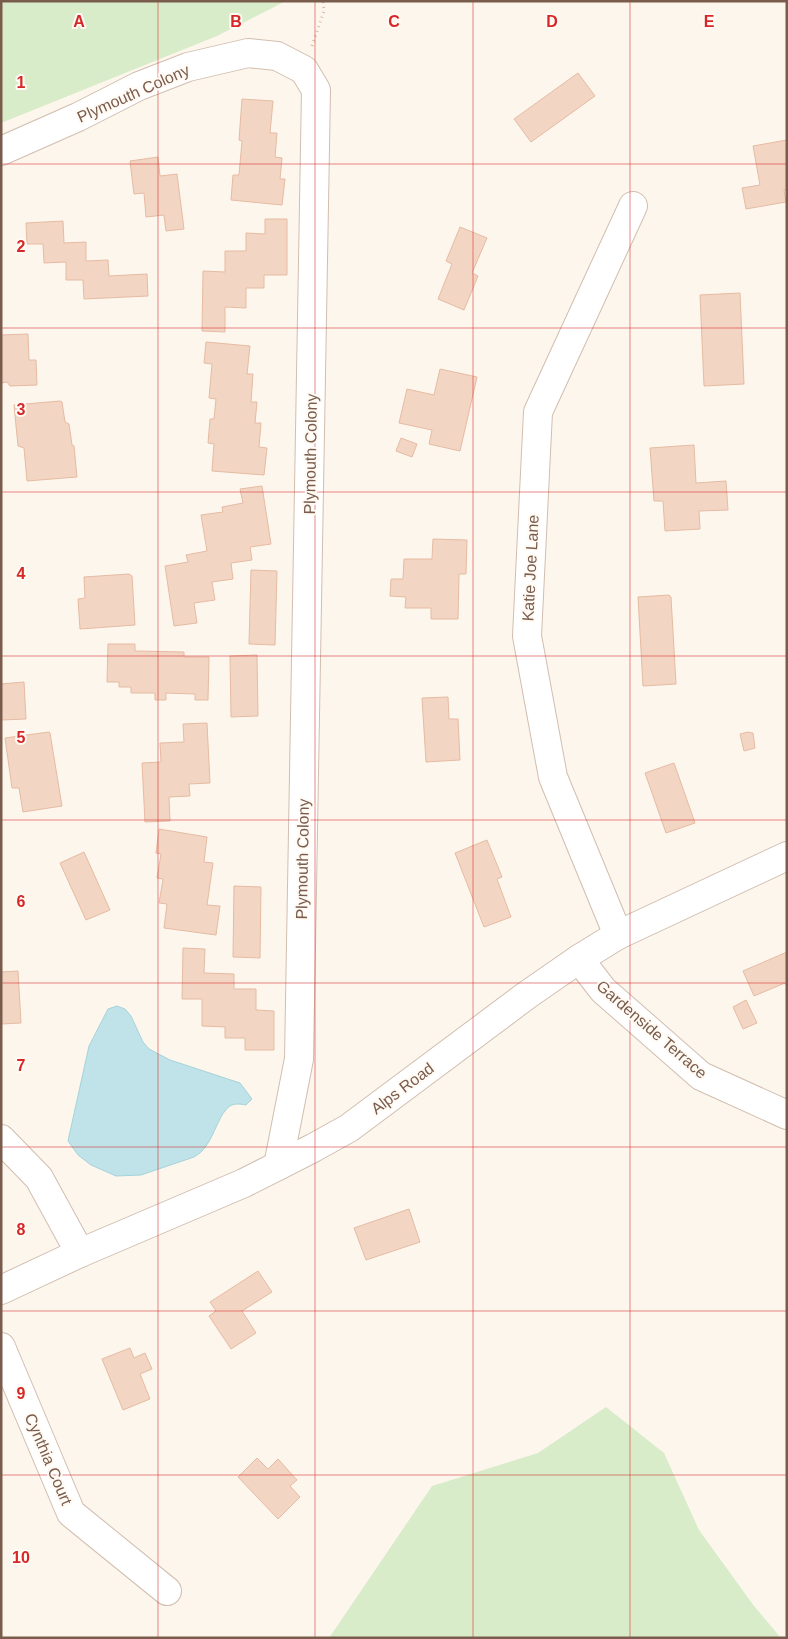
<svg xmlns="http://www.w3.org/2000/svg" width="788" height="1639" viewBox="0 0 788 1639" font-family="Helvetica,sans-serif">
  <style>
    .green { fill: #d8ecc9 }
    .water { fill: #bfe3e8; stroke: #a5d3da }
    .building { fill: #f3d5c3; stroke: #e6bba3 }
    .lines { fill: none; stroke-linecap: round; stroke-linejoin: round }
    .minor-casing { stroke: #d1beb0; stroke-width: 30 }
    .path { stroke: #d9b8a5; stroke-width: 3; stroke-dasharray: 1 4; stroke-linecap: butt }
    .minor { stroke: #fff; stroke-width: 28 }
    .grid { fill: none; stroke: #d62828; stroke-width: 1; stroke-opacity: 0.55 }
    .labels { text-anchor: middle; stroke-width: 4; stroke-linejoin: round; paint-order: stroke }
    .street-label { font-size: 16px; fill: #7a5c4d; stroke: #fffaf3 }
    .grid-label { font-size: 16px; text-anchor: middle; font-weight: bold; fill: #d62828; stroke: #fffaf3; stroke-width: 4; stroke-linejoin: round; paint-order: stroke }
  </style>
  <rect width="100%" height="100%" fill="#fdf6ec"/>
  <!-- green -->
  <g class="green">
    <polygon points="1,1 286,1 217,36 1,123"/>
    <polygon points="606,1407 664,1453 699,1530 754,1606 781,1638 329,1638 432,1486 538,1453"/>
  </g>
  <!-- water -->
  <path class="water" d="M 117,1006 L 125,1009 L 131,1016 L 143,1042 L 149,1049 L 170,1060 L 240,1083 L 252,1099 L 246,1105 C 241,1104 235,1103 230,1106 C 220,1112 214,1136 206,1146 C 203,1151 199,1154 194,1157 L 141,1175 L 116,1176 L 91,1165 L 78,1155 L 68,1141 L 89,1046 L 108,1009 Z"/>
  <!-- building -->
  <g class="building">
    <polygon points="578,73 595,96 531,142 514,119"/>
    <polygon points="242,99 273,101 270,133 277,133 275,157 282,158 280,179 285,179 282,205 231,200 233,175 239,175 242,141 239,140"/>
    <polygon points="787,140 787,190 784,190 786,202 746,209 742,188 760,185 753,146"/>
    <polygon points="158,157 160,176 177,174 184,229 166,231 164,215 146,217 144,193 134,194 130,161"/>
    <polygon points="265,219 287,219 287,275 264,275 264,288 246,288 246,308 225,307 225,332 202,331 203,271 225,272 225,251 246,251 246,233 265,234"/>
    <polygon points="63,221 64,243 86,242 86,261 108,260 109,276 147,274 148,296 84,299 83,280 66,280 66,262 44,263 43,244 27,244 26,223"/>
    <polygon points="460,227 487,238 472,273 478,276 464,310 438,299 452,264 446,261"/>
    <polygon points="740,293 744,384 704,386 700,295"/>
    <polygon points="28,334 29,360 36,360 37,385 10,386 7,382 1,383 1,335"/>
    <polygon points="206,342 250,346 247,374 253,374 251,402 257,402 255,423 261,423 259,447 267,448 264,475 212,471 214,444 208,443 210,419 214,419 216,399 209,398 212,364 204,363"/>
    <polygon points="440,369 477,377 460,451 429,444 432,430 399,423 407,389 434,395"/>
    <polygon points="60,401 62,402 65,422 69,424 72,445 74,446 77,477 27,481 24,448 18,446 14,405"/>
    <polygon points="401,438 417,444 412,457 396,451"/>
    <polygon points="694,445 696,483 726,481 728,510 699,511 700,529 665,531 663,501 654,501 650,448"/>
    <polygon points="262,486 271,544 250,547 252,560 231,563 233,579 212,582 215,600 194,603 197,623 174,626 165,566 188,562 186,555 207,551 201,515 223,512 222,507 243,503 240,489"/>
    <polygon points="433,539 467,540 466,574 459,574 458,619 431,619 431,608 405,608 406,597 390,596 391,579 403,579 404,559 432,559"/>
    <polygon points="251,570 277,571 275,645 249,644"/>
    <polygon points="129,574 132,576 135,625 80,629 78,599 85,598 84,577"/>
    <polygon points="669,595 671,597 676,684 643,686 638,597"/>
    <polygon points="108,644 135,644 135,651 184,652 184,657 209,657 208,700 195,700 195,694 166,693 166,700 155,700 155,693 131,693 131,687 119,687 119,682 107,682"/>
    <polygon points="257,655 258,716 231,717 230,656"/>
    <polygon points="24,682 26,719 1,720 1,684"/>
    <polygon points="448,697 449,719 458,719 460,760 426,762 422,698"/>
    <polygon points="207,723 210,783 189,784 190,796 169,797 170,821 145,822 142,763 161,762 160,743 184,742 183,724"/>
    <polygon points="49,732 50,733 62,806 23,812 19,788 12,788 5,738"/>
    <polygon points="748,732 753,733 755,748 744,751 740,734"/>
    <polygon points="674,763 695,823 666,833 645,773"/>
    <polygon points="159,829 207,837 204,862 213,863 207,905 220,906 216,935 164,928 167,904 159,903 163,879 157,878 161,854 156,853"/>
    <polygon points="487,840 502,877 497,879 511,917 484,927 455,853"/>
    <polygon points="84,852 110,910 86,920 60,863"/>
    <polygon points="234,886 261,887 260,958 233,957"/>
    <polygon points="183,948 205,949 204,973 234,974 234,989 256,989 256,1010 274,1011 274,1050 245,1050 245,1038 225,1038 225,1027 202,1026 202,999 182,999"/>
    <polygon points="787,952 787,987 785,983 754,996 743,971"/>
    <polygon points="18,971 21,1023 1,1024 1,972"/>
    <polygon points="746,1000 757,1023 743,1029 733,1007"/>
    <polygon points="409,1209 420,1242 366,1260 354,1228"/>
    <polygon points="258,1271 272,1292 242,1311 256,1333 231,1349 209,1316 216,1311 210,1302"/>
    <polygon points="130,1348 134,1358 145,1353 152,1369 140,1374 150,1399 123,1410 102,1359"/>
    <polygon points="257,1458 268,1469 278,1459 297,1480 290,1486 300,1497 278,1519 238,1477"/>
  </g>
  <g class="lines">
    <defs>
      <g id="minor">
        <polyline points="1,151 78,117 139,86 188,67 248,53 277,56 304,70 316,90 299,1059 278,1166"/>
        <polyline points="618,935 553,777 527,636 538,412 633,206"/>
        <polyline points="579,959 603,990 701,1076 787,1115"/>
        <polyline points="1,1139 39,1178 80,1253"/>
        <polyline points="1,1290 80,1253 244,1183 313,1148 349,1128 527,995 579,959 618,935 787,856"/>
        <polyline points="1,1347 71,1513 167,1591"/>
      </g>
    </defs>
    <!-- minor casing -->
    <use href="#minor" class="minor-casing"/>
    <!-- path -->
    <polyline class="path" points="312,46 324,11 323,1"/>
    <!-- minor -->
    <use href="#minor" class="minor"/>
  </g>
  <!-- grid -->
  <path class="grid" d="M 158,1 L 158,1638M 315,1 L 315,1638M 473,1 L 473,1638M 630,1 L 630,1638M 1,164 L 787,164M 1,328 L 787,328M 1,492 L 787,492M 1,656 L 787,656M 1,820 L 787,820M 1,983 L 787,983M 1,1147 L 787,1147M 1,1311 L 787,1311M 1,1475 L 787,1475"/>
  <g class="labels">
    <!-- street labels -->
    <g class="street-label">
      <text transform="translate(133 93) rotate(-24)" y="6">Plymouth Colony</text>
      <text transform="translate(310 454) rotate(-89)" y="6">Plymouth Colony</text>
      <text transform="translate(530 568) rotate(-87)" y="6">Katie Joe Lane</text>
      <text transform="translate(302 859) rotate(-89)" y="6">Plymouth Colony</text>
      <text transform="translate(652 1029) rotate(41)" y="6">Gardenside Terrace</text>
      <text transform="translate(402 1088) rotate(-37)" y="6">Alps Road</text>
      <text transform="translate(49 1459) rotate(67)" y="6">Cynthia Court</text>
    </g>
  </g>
  <g class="grid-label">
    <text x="79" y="27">A</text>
    <text x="236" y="27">B</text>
    <text x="394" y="27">C</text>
    <text x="552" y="27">D</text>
    <text x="709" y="27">E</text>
    <text x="21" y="88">1</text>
    <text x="21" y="252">2</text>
    <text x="21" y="415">3</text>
    <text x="21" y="579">4</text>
    <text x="21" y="743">5</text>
    <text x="21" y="907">6</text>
    <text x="21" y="1071">7</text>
    <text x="21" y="1235">8</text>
    <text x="21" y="1399">9</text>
    <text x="21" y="1563">10</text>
  </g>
  <!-- border -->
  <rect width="788" height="1639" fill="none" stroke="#7a5c4d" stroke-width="5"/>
</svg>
